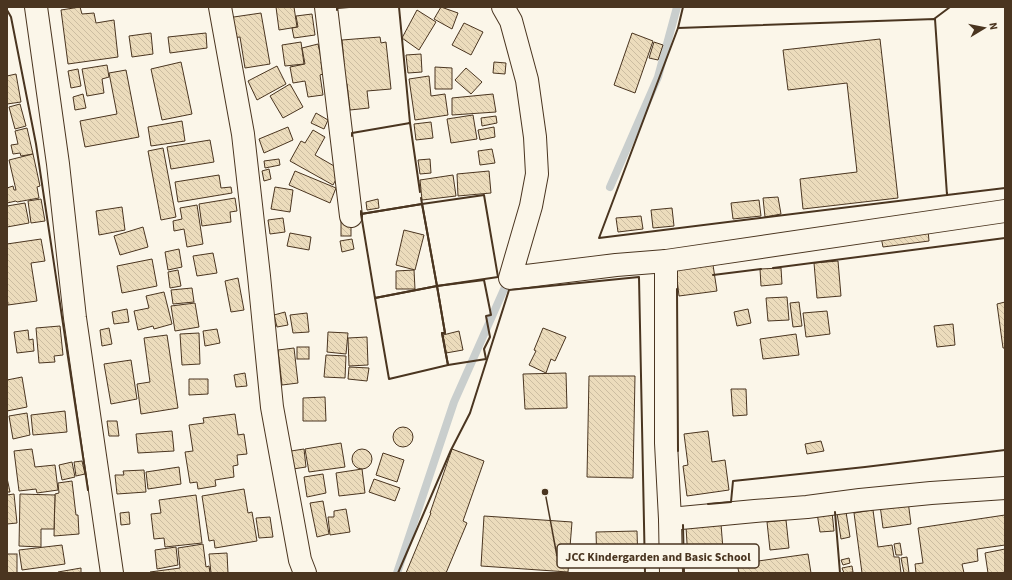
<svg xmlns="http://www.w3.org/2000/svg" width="1012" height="580" viewBox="0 0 1012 580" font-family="'Source Sans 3',sans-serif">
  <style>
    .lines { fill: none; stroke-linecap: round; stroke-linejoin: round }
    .stream { stroke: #c9cecd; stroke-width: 8 }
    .building { fill: url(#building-back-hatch); stroke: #4a3520 }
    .street-casing { stroke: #4a3520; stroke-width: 24 }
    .street { stroke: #fbf6e9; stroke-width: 22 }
    .wall { stroke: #4a3520; stroke-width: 2 }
    .leader { fill: none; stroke: #4a3520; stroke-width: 1.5 }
    .callout-dot { fill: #4a3520; stroke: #fbf6e9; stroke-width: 1.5 }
    .callout { fill: #fbf6e9; stroke: #4a3520; stroke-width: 1.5 }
    .callout-label { font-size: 12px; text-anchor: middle; font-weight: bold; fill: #4a3520 }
  </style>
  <defs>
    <pattern id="building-back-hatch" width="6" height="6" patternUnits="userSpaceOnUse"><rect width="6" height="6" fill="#ecdcbc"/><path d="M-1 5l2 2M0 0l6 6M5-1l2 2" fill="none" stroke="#ccbda1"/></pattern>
  </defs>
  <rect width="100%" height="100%" fill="#fbf6e9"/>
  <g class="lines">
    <!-- stream -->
    <g class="stream">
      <polyline points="610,187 658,77 677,7"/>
      <polyline points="397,573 454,402 509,278"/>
    </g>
  </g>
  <!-- building -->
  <g class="building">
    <polygon points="80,7 82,14 94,13 96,23 114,20 118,57 68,64 61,10"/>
    <polygon points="276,7 294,7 297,27 279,30"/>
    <polygon points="441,7 458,13 452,29 434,19"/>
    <polygon points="417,10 436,22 419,50 402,38"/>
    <polygon points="261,13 270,64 245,68 240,37 230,38 227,18"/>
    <polygon points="312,14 315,35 294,38 292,28 298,27 296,16"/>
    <polygon points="464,23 483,32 471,55 452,45"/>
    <polygon points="151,33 153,54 132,57 129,36"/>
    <polygon points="206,33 207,48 170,53 168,37"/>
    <polygon points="632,33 653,41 635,93 614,85"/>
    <polygon points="380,37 381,43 386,42 391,89 367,91 369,108 350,110 347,84 337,86 335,62 344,62 342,40"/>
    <polygon points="880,39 898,198 803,209 800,179 857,172 847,83 788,90 783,50"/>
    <polygon points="301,42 304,64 285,66 282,45"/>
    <polygon points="654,42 663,45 658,60 649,58"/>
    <polygon points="318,44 322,62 321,62 323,74 320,75 323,95 308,97 305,81 293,83 290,67 305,64 302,48"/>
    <polygon points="421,54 422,72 408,73 406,55"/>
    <polygon points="181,62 192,114 162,120 151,69"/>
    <polygon points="494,62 506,63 505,74 493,73"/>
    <polygon points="107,65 109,77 102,79 104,93 87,96 82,69"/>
    <polygon points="277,66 286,84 257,100 248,81"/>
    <polygon points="435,67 452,68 452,89 435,89"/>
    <polygon points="466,68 482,82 471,94 455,80"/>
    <polygon points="78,69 81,86 71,88 68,71"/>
    <polygon points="126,70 139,137 85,147 80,121 117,114 109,73"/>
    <polygon points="16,74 21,102 7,104 7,76"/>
    <polygon points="429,76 431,96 445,94 448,115 415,120 409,79"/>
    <polygon points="290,84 303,107 283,118 270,96"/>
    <polygon points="83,94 86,108 75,110 73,97"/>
    <polygon points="493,94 496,112 452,115 452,98"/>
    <polygon points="20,104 26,126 15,129 9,107"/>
    <polygon points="316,113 328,120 324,129 311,123"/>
    <polygon points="473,115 477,139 451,143 447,119"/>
    <polygon points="496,116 497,123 482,126 481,118"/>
    <polygon points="182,121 185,141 151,146 148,127"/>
    <polygon points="431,122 433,138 416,140 414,124"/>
    <polygon points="288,127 293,140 264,153 259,139"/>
    <polygon points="494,127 495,137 480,140 478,130"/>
    <polygon points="27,128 33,154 21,156 20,153 13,154 11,145 18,144 15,131"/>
    <polygon points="313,130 325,137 315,155 341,170 333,185 290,161 301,141 305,143"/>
    <polygon points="210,140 214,162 171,169 167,147"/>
    <polygon points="163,148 176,217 161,220 148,151"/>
    <polygon points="492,149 495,163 480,165 478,151"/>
    <polygon points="33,154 40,186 37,187 39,198 17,202 16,201 7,203 7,188 13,186 14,190 16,190 9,160"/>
    <polygon points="279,159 280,165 265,168 264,161"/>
    <polygon points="430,159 431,173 420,174 418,160"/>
    <polygon points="269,169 271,179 264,181 262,171"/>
    <polygon points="295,171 336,188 330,203 289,185"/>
    <polygon points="489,171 491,193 458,196 457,174"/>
    <polygon points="219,175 221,188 231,187 232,193 178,202 175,182"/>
    <polygon points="453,175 456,196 422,200 420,180"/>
    <polygon points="275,187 293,190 290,212 271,209"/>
    <polygon points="778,197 781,214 765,217 763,198"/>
    <polygon points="235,198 237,211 230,212 231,222 202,226 199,204"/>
    <polygon points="41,199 45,221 31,223 28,201"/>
    <polygon points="378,199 379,208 367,210 366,202"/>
    <polygon points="759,200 761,216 733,219 731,203"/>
    <polygon points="25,203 29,223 7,227 7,206"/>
    <polygon points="197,205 203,244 187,247 184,229 174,231 173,221 182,219 180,208"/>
    <polygon points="122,207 125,230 99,235 96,211"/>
    <polygon points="672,208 674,226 653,228 651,210"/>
    <polygon points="641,216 643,229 618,232 616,218"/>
    <polygon points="283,218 285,232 270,234 268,220"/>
    <rect x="341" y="221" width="10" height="15"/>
    <polygon points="143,227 148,247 120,255 114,236"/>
    <polygon points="404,230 424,235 415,270 396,265"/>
    <polygon points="928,230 929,241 883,247 881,237"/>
    <polygon points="290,233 311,237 309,250 287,246"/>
    <polygon points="41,239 45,261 31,263 37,301 8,305 7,297 7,244"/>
    <polygon points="352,239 354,249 342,252 340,241"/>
    <polygon points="179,249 182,267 168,270 165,252"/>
    <polygon points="213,253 217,273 197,276 193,256"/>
    <polygon points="152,259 157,286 122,293 117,266"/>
    <polygon points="838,261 841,296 817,298 814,263"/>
    <polygon points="713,265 717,291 679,296 676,270"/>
    <polygon points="781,268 782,284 761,286 760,269"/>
    <polygon points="178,270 181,286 170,288 168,272"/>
    <polygon points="414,270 415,289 396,289 396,271"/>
    <polygon points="238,278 244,310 231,312 225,281"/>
    <polygon points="192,288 194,302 173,304 171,290"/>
    <polygon points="164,292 172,324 154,329 153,326 138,330 134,311 149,308 146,296"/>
    <polygon points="787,297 789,320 768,321 766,298"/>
    <polygon points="799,302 802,326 793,327 790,303"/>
    <polygon points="1005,302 1005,348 1003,348 997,304"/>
    <polygon points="195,303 199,327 175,331 171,306"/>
    <polygon points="127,309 129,322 114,324 112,312"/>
    <polygon points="748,309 751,323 737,326 734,312"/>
    <polygon points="827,311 830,334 806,337 803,313"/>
    <polygon points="285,312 288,325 277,327 274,315"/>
    <polygon points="307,313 309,332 293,333 290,315"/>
    <polygon points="953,324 955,345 937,347 934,326"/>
    <polygon points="60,326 63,355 54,356 55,362 39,363 36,328"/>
    <polygon points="109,328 112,344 102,346 100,330"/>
    <polygon points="543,328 566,337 555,361 551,359 546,373 529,365 536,351 534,350"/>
    <polygon points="217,329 220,343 205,346 203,331"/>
    <polygon points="28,330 29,340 33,339 34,351 17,353 14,332"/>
    <polygon points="459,331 463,350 446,353 443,335"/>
    <polygon points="328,332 348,333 346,354 327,352"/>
    <polygon points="199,333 200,364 182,365 180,334"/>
    <polygon points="796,334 799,355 763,359 760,339"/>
    <polygon points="167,335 178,408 141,414 137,384 150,382 144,338"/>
    <polygon points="367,337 368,365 349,366 348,338"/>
    <rect x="297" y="347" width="12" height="12"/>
    <polygon points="294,348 298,383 282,385 278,350"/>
    <polygon points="326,355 346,356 345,378 324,377"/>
    <polygon points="131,360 137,399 111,404 104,364"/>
    <polygon points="349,367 369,368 367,381 348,379"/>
    <polygon points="245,373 247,386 236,387 234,375"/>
    <polygon points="566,373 567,408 525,409 523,374"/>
    <polygon points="589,376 635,376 633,478 587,477"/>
    <polygon points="22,377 27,407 7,411 7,380"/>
    <polygon points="189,379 208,379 208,394 189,395"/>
    <polygon points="731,389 746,389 747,415 733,416"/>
    <polygon points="325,397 326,421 303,421 303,398"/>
    <polygon points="65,411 67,432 33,435 31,415"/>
    <polygon points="27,413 30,435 13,439 9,416"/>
    <polygon points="235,414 238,435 244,434 247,454 237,455 238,465 233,466 234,477 215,480 216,486 198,489 197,482 190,483 185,452 193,451 189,425 204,423 203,418"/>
    <polygon points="107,421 117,421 119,436 109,436"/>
    <circle cx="403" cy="437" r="10"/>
    <polygon points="172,431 174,451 138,453 136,434"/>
    <polygon points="708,431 712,462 725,460 729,490 687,496 683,466 688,465 684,434"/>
    <polygon points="821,441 824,451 807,454 805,444"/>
    <polygon points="341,443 345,467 309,472 305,449"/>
    <polygon points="32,449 35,467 55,465 58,490 37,493 36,489 19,491 14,451"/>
    <polygon points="304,449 306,467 293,469 291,451"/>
    <polygon points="452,449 484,461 463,521 467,523 446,573 406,573 431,513 430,513"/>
    <circle cx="362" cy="459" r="10"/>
    <polygon points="383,453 404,460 397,482 376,475"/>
    <polygon points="82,461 85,474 76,476 74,462"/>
    <polygon points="72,462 75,477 62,480 59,465"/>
    <polygon points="179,467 181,484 148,489 146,472"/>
    <polygon points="362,469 365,493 339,496 336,473"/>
    <polygon points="144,470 146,492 117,494 115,475 124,475 123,471"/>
    <polygon points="323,474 326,493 307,497 304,477"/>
    <polygon points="7,478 10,492 7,492"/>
    <polygon points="374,479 400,488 395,501 369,492"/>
    <polygon points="72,481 76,515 78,515 79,534 54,536 55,494 59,493 58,483"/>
    <polygon points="244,489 248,513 252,512 257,541 215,548 214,540 209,541 202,496"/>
    <polygon points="14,494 17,523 7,524 7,495"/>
    <polygon points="20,494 55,495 54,529 41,529 41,547 19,546"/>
    <polygon points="196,495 202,543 165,547 164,538 154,539 151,514 161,513 159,500"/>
    <polygon points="323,501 329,534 317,537 310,503"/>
    <polygon points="908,501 911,524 883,528 880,505"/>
    <polygon points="346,509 350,532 330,535 328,517 334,517 334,511"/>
    <polygon points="873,510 878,547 892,545 894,557 899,557 901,573 862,573 854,513"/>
    <polygon points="129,512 130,524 121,525 120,513"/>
    <polygon points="832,512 834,531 820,532 817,513"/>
    <polygon points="846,512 850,537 841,539 837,513"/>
    <polygon points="1005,515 1005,545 977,549 978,561 962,564 964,573 916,573 915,564 923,563 918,528"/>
    <polygon points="484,516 572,522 568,572 481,566"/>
    <polygon points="270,517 273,537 259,538 256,518"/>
    <polygon points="786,520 789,548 770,550 767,522"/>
    <polygon points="721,524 724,562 698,564 698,558 688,559 686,527"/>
    <polygon points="637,531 638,564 597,565 596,532"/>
    <polygon points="900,543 902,555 896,555 894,544"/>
    <polygon points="203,544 206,567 209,566 210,573 150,573 150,572 180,568 178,548"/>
    <polygon points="62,545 65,564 22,570 19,550"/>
    <polygon points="176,547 178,565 157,569 155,550"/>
    <polygon points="1005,549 1005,573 988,573 985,553"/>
    <polygon points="227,553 228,573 211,573 209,554"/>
    <rect x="7" y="554" width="10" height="19"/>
    <polygon points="808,554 811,573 739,573 737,564"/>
    <polygon points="907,557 909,573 904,573 901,558"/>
    <polygon points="849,558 850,563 843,565 841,560"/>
    <polygon points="852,566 853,572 844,573 842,568"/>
    <polygon points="81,568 81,573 58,573 58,572"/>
  </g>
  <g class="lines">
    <defs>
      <g id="street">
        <polyline points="36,7 58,164 75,318 112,573"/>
        <polyline points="220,7 243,134 259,276 272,407 300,560 305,573"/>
        <polyline points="326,7 351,216"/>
        <polyline points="503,7 511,21 527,80 535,137 537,174 531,206 510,278 616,265 666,261 1005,211"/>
        <polyline points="666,261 666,443 670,519 671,573"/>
        <polyline points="670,519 755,511 807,507 860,500 931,493 1005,488"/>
      </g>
    </defs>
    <!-- street casing -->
    <use href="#street" class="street-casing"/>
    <!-- street -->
    <use href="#street" class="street"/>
    <!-- wall -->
    <g class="wall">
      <polyline points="399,7 410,123 409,123"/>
      <polyline points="7,10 11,17 36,144 88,490"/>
      <polyline points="337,10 337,8 349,7"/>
      <polyline points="934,19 950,7"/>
      <polygon points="935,19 947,195 599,238 678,28"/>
      <polyline points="678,28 683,7"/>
      <polyline points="352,136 352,133 410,123 420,192"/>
      <polyline points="947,193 947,195 1005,188"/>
      <polygon points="484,195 498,277 437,286 422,204"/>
      <polyline points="421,198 437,286 375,298 361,214 422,204"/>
      <polyline points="361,211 361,214 422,204"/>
      <polyline points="773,268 1005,238"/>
      <polyline points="713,275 761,269"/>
      <polygon points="484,280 491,315 486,316 490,337 484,349 486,359 448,365 442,333 445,333 437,286"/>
      <polygon points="437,286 445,333 442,333 448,365 389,379 375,298"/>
      <polyline points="677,289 678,451"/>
      <polyline points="708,504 731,502 733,481 865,467 1005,450"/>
      <polyline points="835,512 840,573"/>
      <polyline points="683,525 684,573"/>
      <polyline points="398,573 451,450 470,413 509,290 639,277 645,573"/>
    </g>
  </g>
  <!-- callouts -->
  <path class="leader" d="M545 492L557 556"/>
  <circle class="callout-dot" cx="545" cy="492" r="4"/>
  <rect class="callout" x="557" y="544" width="202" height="24" rx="4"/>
  <g class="callout-label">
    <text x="658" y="561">JCC Kindergarden and Basic School</text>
  </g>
  <!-- border -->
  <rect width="1012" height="580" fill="none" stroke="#4a3520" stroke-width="16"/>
  <!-- north arrow -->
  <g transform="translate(984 28) rotate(80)" stroke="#fbf6e9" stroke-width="3" paint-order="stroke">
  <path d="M0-3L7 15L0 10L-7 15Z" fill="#4a3520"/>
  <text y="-6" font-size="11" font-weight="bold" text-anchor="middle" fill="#4a3520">N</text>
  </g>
</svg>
